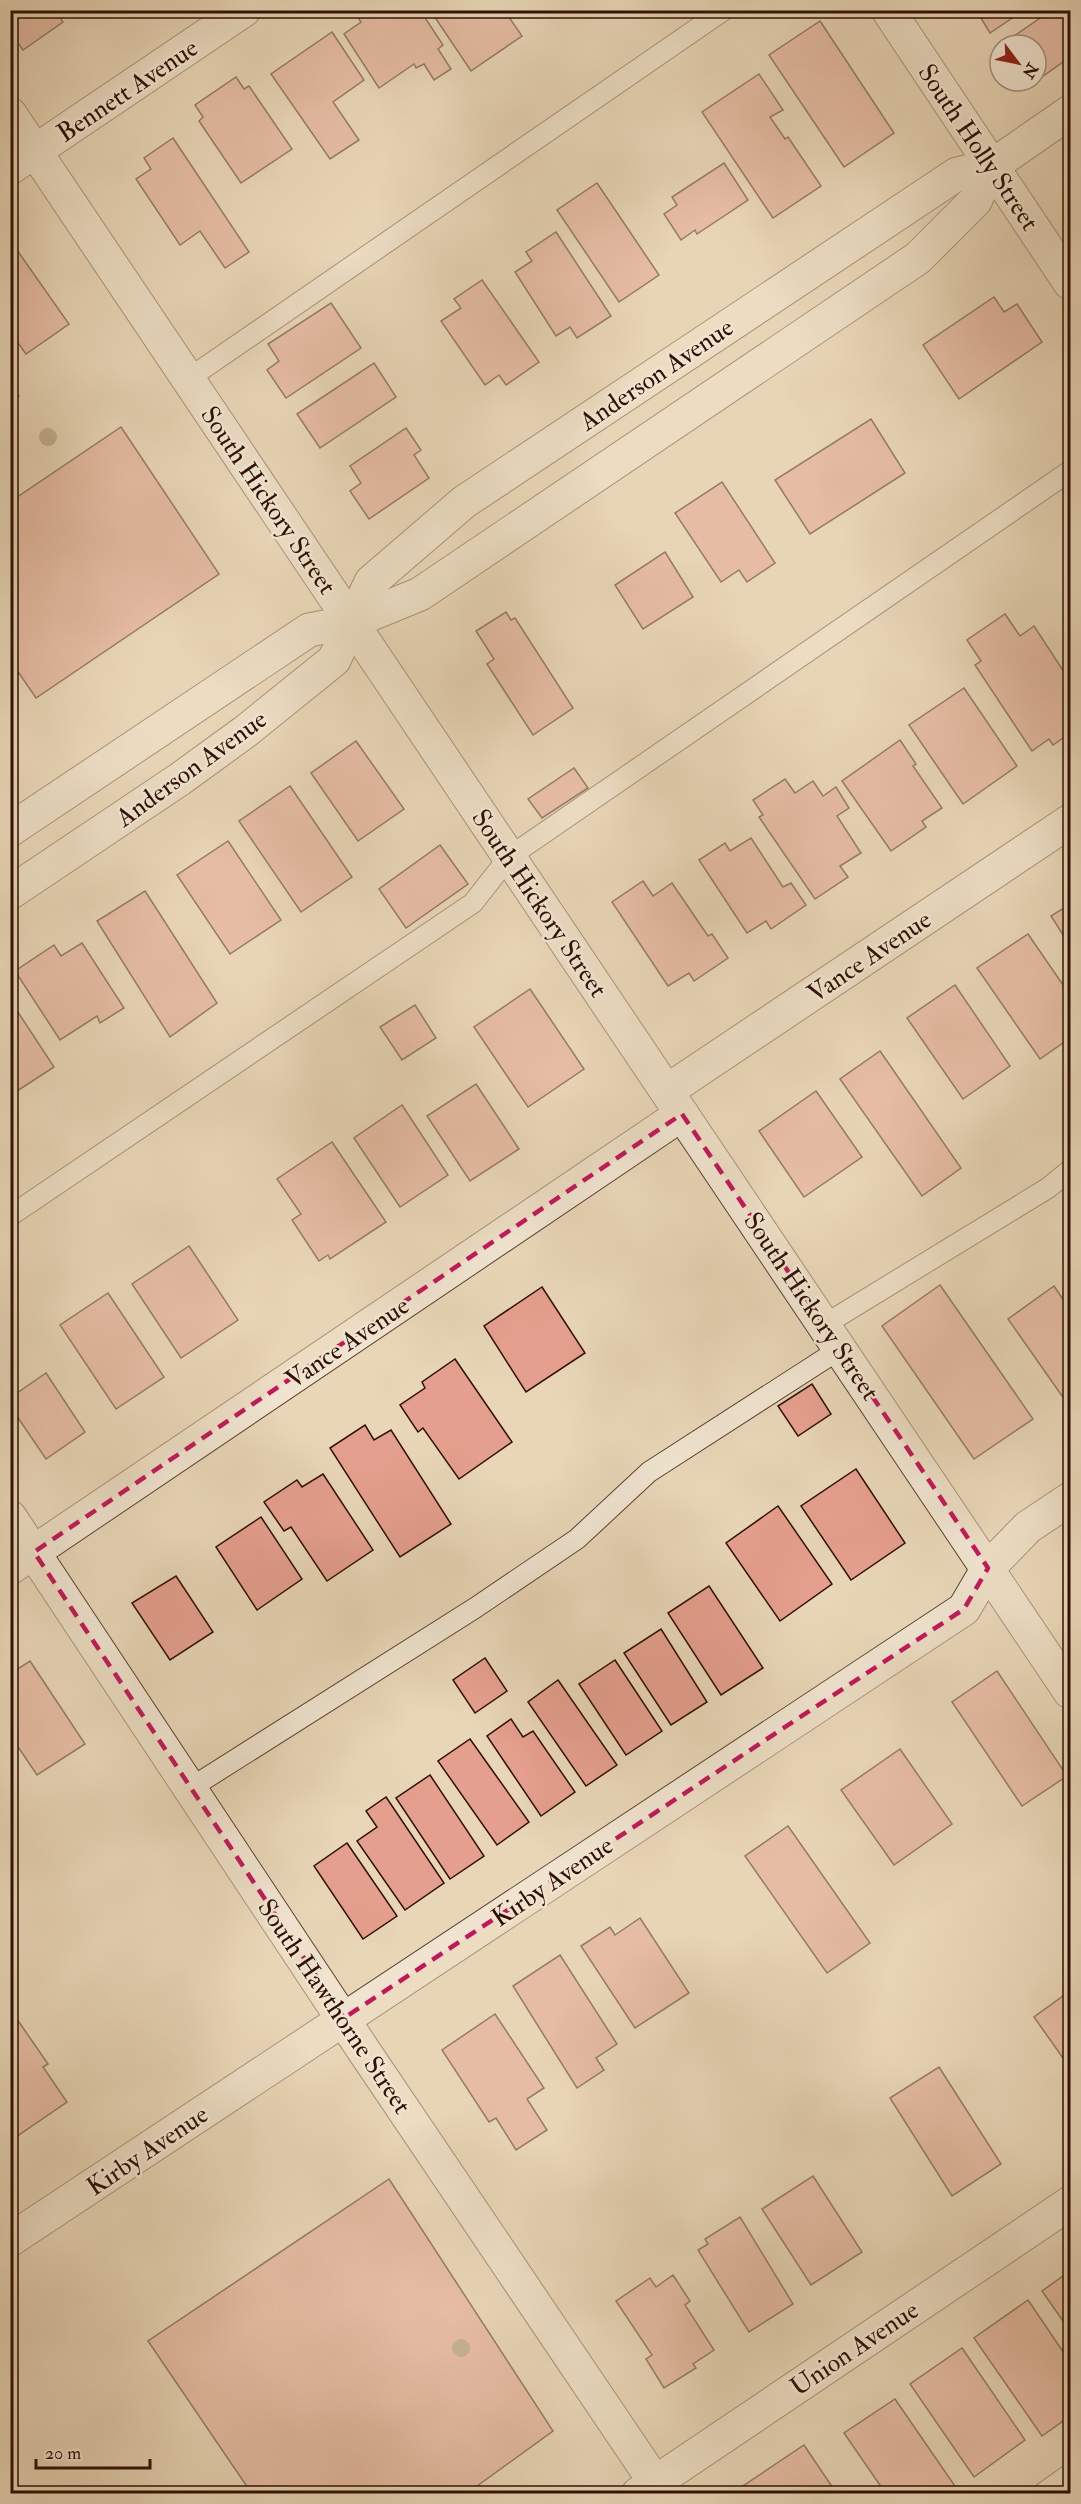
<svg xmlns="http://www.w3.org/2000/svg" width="1081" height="2504" viewBox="0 0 1081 2504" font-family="'IM FELL Double Pica',serif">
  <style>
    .building { fill: #e59f8e; stroke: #2f1003; stroke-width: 1.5 }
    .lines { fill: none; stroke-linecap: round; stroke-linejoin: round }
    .service-casing { stroke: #5d4230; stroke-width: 22 }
    .minor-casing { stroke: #5d4230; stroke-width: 35 }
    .service { stroke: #f0e4d0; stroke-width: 20 }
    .minor { stroke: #f0e4d0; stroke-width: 33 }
    .tree { fill: #99866b }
    .marked { fill: none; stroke: #c2185b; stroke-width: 4.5; stroke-dasharray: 12 8; stroke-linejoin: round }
    .labels { text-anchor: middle; stroke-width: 5; stroke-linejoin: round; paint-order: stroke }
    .street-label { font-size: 26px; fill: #2f1003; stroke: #f0e4d0 }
  </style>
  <rect width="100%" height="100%" fill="#e8d6b7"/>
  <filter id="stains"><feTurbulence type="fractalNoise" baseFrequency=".00333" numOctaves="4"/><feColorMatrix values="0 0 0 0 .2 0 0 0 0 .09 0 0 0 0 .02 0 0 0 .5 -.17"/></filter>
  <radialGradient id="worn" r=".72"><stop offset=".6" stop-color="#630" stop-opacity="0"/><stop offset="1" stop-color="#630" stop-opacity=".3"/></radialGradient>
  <!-- building -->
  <g class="building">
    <polygon points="10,10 55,10 63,22 23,50 10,32"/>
    <polygon points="353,10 420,10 443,45 438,49 451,69 434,80 424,64 416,68 414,64 379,88 344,34 361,22"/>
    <polygon points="430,10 504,10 522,36 471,71"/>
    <polygon points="976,10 1024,10 990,33"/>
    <polygon points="1052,10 1070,10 1070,57 1036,81 1036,45 1001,45"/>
    <polygon points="820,21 894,133 844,167 769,55"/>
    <polygon points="332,32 364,80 333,102 359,140 330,159 271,74"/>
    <polygon points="759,74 783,110 770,117 785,139 788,137 821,186 773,218 702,112"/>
    <polygon points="236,77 244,89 249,86 292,149 241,183 199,121 203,117 195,105"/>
    <polygon points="1016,81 1035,81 1022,90"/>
    <polygon points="173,138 249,252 225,268 200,231 180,245 136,179 151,169 144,158"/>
    <polygon points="724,163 748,200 697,234 695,230 681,240 664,214 677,205 672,197"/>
    <polygon points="597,183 659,275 619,302 557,210"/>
    <polygon points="556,232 611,316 577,338 570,327 556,336 515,272 532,261 526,252"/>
    <polygon points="12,243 69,324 26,354 10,332"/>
    <polygon points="482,280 539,362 506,385 499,375 485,385 441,321 461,308 454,299"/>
    <polygon points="994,297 1004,312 1017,304 1042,342 959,399 923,345"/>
    <polygon points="331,303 361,348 286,398 267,370 279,361 268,344"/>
    <polygon points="374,363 396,397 320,448 297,414"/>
    <polygon points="10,383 19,396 10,402"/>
    <polygon points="871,419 905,473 810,534 775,480"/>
    <polygon points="121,427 219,574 36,698 10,660 10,502"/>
    <polygon points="406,428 421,450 414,455 429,478 369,519 350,491 361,483 350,466"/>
    <polygon points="722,482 775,563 747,582 739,570 721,582 675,513"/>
    <polygon points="665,552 693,597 643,629 615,585"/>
    <polygon points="506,612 511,620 515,618 573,708 533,735 487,664 494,659 476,631"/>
    <polygon points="1005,614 1020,636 1034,626 1070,681 1070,733 1053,745 1049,739 1032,751 975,665 981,661 967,640"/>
    <polygon points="964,688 1017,766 963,804 909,725"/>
    <polygon points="900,740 916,764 913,766 942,808 922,821 926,827 891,851 842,781"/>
    <polygon points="356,741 404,809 358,841 311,773"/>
    <polygon points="574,768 588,788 542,818 528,799"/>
    <polygon points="785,779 795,793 813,781 823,796 836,787 849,808 837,816 861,853 840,866 848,877 815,899 759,817 763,815 753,800"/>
    <polygon points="290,786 352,877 301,912 239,821"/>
    <polygon points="751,838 783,887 791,883 806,905 771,929 766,921 747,933 699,860 725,843 730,851"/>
    <polygon points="228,841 281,920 230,954 177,875"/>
    <polygon points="440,845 468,884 406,928 379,889"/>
    <polygon points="643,881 653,896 672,883 708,936 712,934 728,958 694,981 689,973 668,986 612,902"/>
    <polygon points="145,891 217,1003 170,1037 97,921"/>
    <polygon points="1070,904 1070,946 1051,916"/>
    <polygon points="1028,934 1070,995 1070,1038 1040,1059 977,968"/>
    <polygon points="82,943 124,1008 100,1023 97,1016 60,1040 15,971 54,945 61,956"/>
    <polygon points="955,985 1010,1066 963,1099 907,1018"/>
    <polygon points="530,989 584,1069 528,1107 474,1027"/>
    <polygon points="10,1000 54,1067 11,1095 10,1094"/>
    <polygon points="415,1005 436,1038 402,1060 380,1027"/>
    <polygon points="880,1051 961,1168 922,1196 840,1079"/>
    <polygon points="476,1084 519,1149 470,1181 427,1116"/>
    <polygon points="816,1091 862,1157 804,1197 759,1131"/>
    <polygon points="402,1105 448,1175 400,1207 354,1138"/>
    <polygon points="332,1142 386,1222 330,1259 328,1255 319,1261 292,1220 301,1214 277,1179"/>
    <polygon points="189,1246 238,1320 181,1358 132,1284"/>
    <polygon points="940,1285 1033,1419 974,1459 882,1326"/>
    <polygon points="1054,1286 1070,1310 1069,1406 1008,1319"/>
    <polygon points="542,1287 585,1353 526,1392 484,1326"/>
    <polygon points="108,1293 164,1377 116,1409 60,1325"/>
    <polygon points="455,1359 512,1442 459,1479 423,1428 418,1432 400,1405 425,1388 422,1382"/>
    <polygon points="46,1373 85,1432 46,1459 10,1406 10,1398"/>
    <polygon points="812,1384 831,1414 798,1436 778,1406"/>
    <polygon points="365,1425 374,1440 391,1430 451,1524 400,1557 330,1448"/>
    <polygon points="856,1469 905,1543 851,1580 801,1506"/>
    <polygon points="323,1474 373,1550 327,1581 291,1527 284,1531 264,1502 297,1480 302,1487"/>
    <polygon points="778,1506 832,1584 780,1621 726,1543"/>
    <polygon points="261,1517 302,1579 257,1610 216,1547"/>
    <polygon points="176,1576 213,1632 170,1660 132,1603"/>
    <polygon points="709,1586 763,1668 721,1695 668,1613"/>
    <polygon points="661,1629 707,1702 671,1725 624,1653"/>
    <polygon points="485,1658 507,1691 475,1713 453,1680"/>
    <polygon points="615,1660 662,1731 626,1755 579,1684"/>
    <polygon points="30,1661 85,1744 37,1775 10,1735 10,1674"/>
    <polygon points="997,1671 1067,1776 1022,1806 952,1702"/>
    <polygon points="558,1680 617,1765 586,1786 528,1702"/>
    <polygon points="511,1719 523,1737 533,1731 575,1792 541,1816 487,1736"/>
    <polygon points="470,1739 529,1822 497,1845 438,1761"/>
    <polygon points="900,1749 952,1824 894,1865 841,1790"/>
    <polygon points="430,1775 484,1856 450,1879 396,1798"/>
    <polygon points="386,1797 444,1883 405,1910 357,1841 377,1827 366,1811"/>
    <polygon points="788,1826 870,1943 827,1973 745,1856"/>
    <polygon points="347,1843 397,1916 363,1939 314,1866"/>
    <polygon points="640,1918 689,1993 635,2028 581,1946 610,1927 615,1935"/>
    <polygon points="560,1955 617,2044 596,2058 604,2070 577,2088 513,1986"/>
    <polygon points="1070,1991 1070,2068 1034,2017"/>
    <polygon points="10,2009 48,2064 43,2067 67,2102 10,2141"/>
    <polygon points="495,2014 544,2088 527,2099 547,2130 516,2150 496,2118 489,2122 442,2050"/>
    <polygon points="939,2067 1001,2164 952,2196 890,2098"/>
    <polygon points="813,2176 862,2252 811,2285 762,2209"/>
    <polygon points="389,2179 553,2431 466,2494 252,2494 148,2341"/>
    <polygon points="740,2217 793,2304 749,2332 698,2250 708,2244 705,2239"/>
    <polygon points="1070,2271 1070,2331 1042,2291"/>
    <polygon points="673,2275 690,2301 685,2305 714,2350 693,2364 696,2368 664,2388 646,2359 652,2355 616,2301 650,2278 656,2287"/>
    <polygon points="1028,2300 1070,2362 1070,2416 1042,2436 974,2338"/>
    <polygon points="962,2348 1025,2440 974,2477 910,2384"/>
    <polygon points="895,2399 957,2489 951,2494 886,2494 844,2433"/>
    <polygon points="804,2445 837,2494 731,2494"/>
  </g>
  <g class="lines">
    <defs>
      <g id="service">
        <polyline points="188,379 724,10"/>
        <polyline points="10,1216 473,903 509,857 1070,471"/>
        <polyline points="824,1325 1048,1188 1070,1170"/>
        <polyline points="189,1789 475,1608 577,1539 649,1472 840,1349"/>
        <polyline points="1042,2494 1070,2474"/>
      </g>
      <g id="minor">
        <polyline points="888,10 1070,283"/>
        <polyline points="10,114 1070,1692"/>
        <polyline points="10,168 244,10"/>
        <polyline points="10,830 309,630 352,622 420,594 918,258 975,201 992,166"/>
        <polyline points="10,893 180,779 246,731 334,660 371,582 464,502 957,174 992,166 1070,112"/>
        <polyline points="667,1091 1070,821"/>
        <polyline points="10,1517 364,2051 663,2494"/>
        <polyline points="10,1568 682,1114"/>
        <polyline points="10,2240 964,1609 988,1568 1028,1527 1070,1499"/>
        <polyline points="638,2494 1070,2203"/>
      </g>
    </defs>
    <!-- service casing -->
    <use href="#service" class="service-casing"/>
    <!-- minor casing -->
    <use href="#minor" class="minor-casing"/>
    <!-- service -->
    <use href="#service" class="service"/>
    <!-- minor -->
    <use href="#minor" class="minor"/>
  </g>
  <!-- trees -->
  <g class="tree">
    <circle cx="48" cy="437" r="9"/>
    <circle cx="461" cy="2348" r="9"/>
  </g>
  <!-- marked area -->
  <path d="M0 0H1081V2504H0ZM 682,1114 L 988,1568 L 964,1609 L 344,2018 L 34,1552 Z" fill="#e8d6b7" fill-opacity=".55" fill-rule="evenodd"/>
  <path class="marked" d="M 682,1114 L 988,1568 L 964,1609 L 344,2018 L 34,1552 Z"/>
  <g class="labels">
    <!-- street labels -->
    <g class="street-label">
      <text transform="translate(127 90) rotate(-34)" y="9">Bennett Avenue</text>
      <text transform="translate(979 147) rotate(56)" y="9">South Holly Street</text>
      <text transform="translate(656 374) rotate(-34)" y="9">Anderson Avenue</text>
      <text transform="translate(269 500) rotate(56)" y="9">South Hickory Street</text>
      <text transform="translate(191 768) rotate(-36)" y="9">Anderson Avenue</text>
      <text transform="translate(540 903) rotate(56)" y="9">South Hickory Street</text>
      <text transform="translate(869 956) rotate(-34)" y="9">Vance Avenue</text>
      <text transform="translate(812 1306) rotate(56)" y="9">South Hickory Street</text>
      <text transform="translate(347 1342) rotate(-34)" y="9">Vance Avenue</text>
      <text transform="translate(552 1881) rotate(-34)" y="9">Kirby Avenue</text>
      <text transform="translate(335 2006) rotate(56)" y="9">South Hawthorne Street</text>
      <text transform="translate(147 2150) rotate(-34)" y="9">Kirby Avenue</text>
      <text transform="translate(854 2348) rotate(-34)" y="9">Union Avenue</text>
    </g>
  </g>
  <!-- margin -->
  <rect width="1081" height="2504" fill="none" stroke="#e8d6b7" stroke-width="36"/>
  <rect x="12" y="12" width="1057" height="2480" fill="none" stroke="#2f1003" stroke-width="3"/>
  <rect x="18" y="18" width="1045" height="2468" fill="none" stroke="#2f1003" stroke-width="1.5"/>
  <!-- north arrow -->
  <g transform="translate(1018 63) rotate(122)"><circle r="28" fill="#f0e4d0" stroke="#a38f7e" stroke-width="1.5"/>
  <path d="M0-4.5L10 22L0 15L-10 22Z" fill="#8f2418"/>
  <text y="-9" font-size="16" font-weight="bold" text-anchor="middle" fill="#2f1003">N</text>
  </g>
  <!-- scale -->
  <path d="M36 2459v9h114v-9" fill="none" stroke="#2f1003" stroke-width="3"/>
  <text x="45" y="2459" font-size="18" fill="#2f1003" stroke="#f0e4d0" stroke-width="4.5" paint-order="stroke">20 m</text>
  <rect width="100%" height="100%" filter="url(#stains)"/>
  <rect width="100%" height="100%" fill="url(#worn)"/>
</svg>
